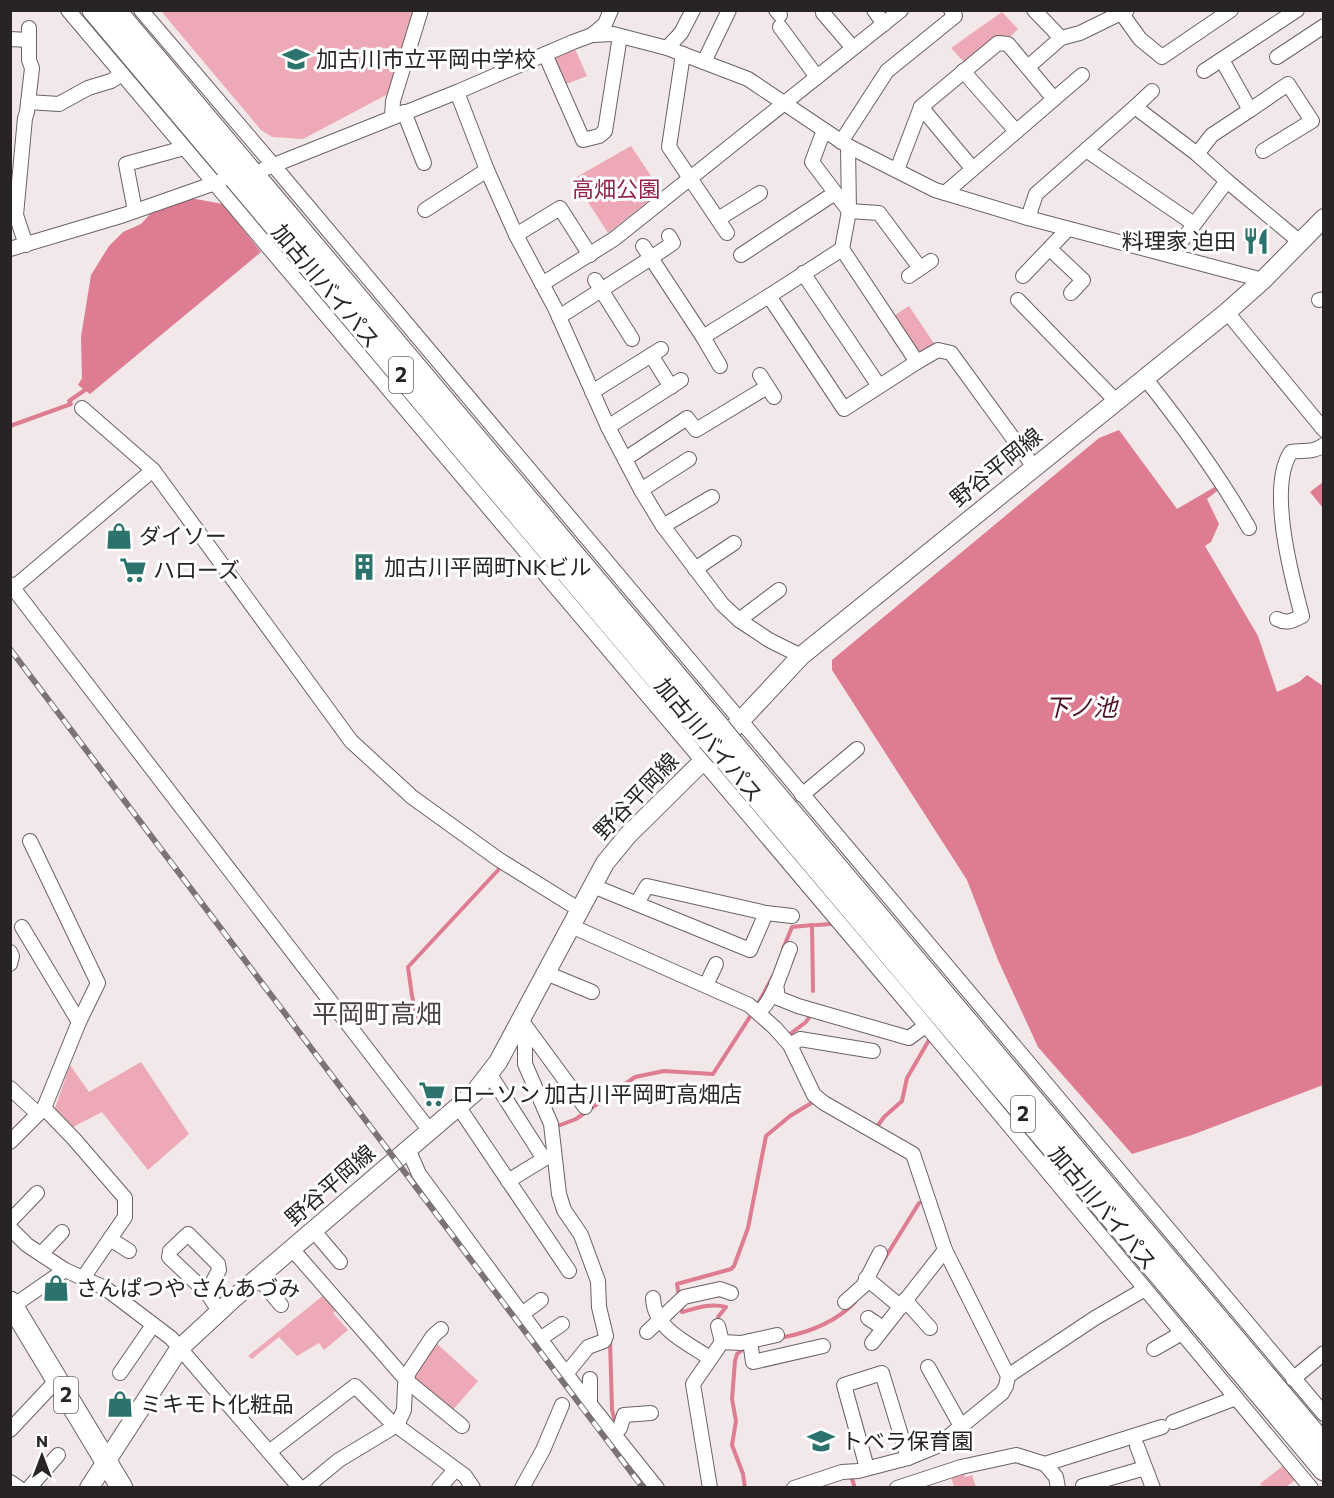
<svg xmlns="http://www.w3.org/2000/svg" width="1334" height="1498" viewBox="0 0 1334 1498" font-family="Commissioner,'Noto Sans JP',sans-serif">
  <style>
    .green { fill: #eda9b6 }
    .water { fill: #de7c92 }
    .lines { fill: none; stroke-linecap: round; stroke-linejoin: round }
    .stream { stroke: #de7c92; stroke-width: 4 }
    .minor-casing { stroke: #6b6263; stroke-width: 16 }
    .major-casing { stroke: #6b6263; stroke-width: 20 }
    .highway-casing { stroke: #6b6263; stroke-width: 23 }
    .minor { stroke: #fff; stroke-width: 14 }
    .major { stroke: #fff; stroke-width: 18 }
    .highway { stroke: #fff; stroke-width: 21 }
    .rail-casing { stroke: #7b7375; stroke-width: 6 }
    .rail { stroke: #fff; stroke-width: 4; stroke-dasharray: 11; stroke-linecap: butt }
    .highway-bridge-casing { stroke: #6b6263; stroke-width: 23; stroke-linecap: butt }
    .highway-bridge { stroke: #fff; stroke-width: 21 }
    .labels { text-anchor: middle; stroke-width: 6; stroke-linejoin: round; paint-order: stroke }
    .shield { fill: #fff; stroke: #686566; stroke-width: 1.5 }
    .shield-label { font-size: 21px; font-weight: bold; fill: #282324 }
    .poi-label { font-size: 22px; fill: #282324; stroke: #fff; text-anchor: start }
    .park-label { font-size: 22px; fill: #952148; stroke: #fff }
    .street-label { font-size: 22px; fill: #282324; stroke: #fff }
    .water-label { font-size: 24px; font-style: italic; fill: #4c0f22; stroke: #fff }
    .quarter-label { font-size: 26px; fill: #4c4344; stroke: #fff }
  </style>
  <rect width="100%" height="100%" fill="#f2e7e9"/>
  <!-- green -->
  <g class="green">
    <polygon points="161,11 415,11 390,93 303,139 272,137 261,130"/>
    <polygon points="1002,12 1018,29 1009,38 965,63 951,48"/>
    <polygon points="575,49 587,76 564,85 553,59"/>
    <polygon points="631,146 661,191 608,233 573,179"/>
    <polygon points="909,306 935,345 923,354 916,354 892,317"/>
    <polygon points="141,1062 189,1134 148,1170 102,1112 73,1127 55,1108 70,1065 89,1092"/>
    <polygon points="325,1294 339,1309 333,1313 348,1330 324,1350 319,1343 297,1356 279,1337 252,1359 248,1356"/>
    <polygon points="435,1342 478,1381 452,1411 413,1380 413,1375"/>
    <polygon points="1284,1465 1298,1478 1286,1487 1263,1487 1260,1484"/>
    <polygon points="963,1472 965,1477 972,1475 976,1487 954,1487 951,1476"/>
  </g>
  <!-- water -->
  <g class="water">
    <polygon points="190,198 223,204 261,252 90,394 78,385 82,378 81,337 91,275 109,246 123,232 141,224 153,211"/>
    <polygon points="1119,430 1177,509 1218,485 1222,487 1207,499 1219,524 1211,542 1205,546 1258,636 1277,692 1299,682 1307,675 1323,686 1323,1085 1192,1135 1132,1154 1038,1047 998,960 967,880 832,670 832,660 1099,438"/>
    <polygon points="1323,482 1323,508 1310,492"/>
  </g>
  <g class="lines">
    <!-- stream -->
    <g class="stream">
      <polyline points="10,426 71,404 69,401 85,390"/>
      <polyline points="812,925 813,991"/>
      <polyline points="816,925 831,924"/>
      <polyline points="783,949 792,927 813,925"/>
      <polyline points="758,1004 773,976"/>
      <polyline points="419,1026 412,996 408,967 501,867"/>
      <polyline points="790,1034 806,1022 810,1016"/>
      <polyline points="555,1127 576,1119 635,1077 664,1071 713,1074 753,1012"/>
      <polyline points="876,1128 884,1117 902,1101 907,1078 929,1040"/>
      <polyline points="880,1266 919,1203 924,1201"/>
      <polyline points="679,1297 677,1284 731,1269 734,1266 748,1228 766,1136 790,1116 813,1102"/>
      <path d="M 680,1304 L 682,1312 C 697,1308 710,1303 726,1307 L 718,1317 L 719,1322"/>
      <path d="M 780,1338 C 807,1333 836,1322 855,1302"/>
      <polyline points="610,1340 612,1410 616,1424"/>
      <polyline points="851,1476 855,1488"/>
      <polyline points="745,1488 743,1474 732,1445 736,1421 732,1399 735,1361 737,1354 745,1348"/>
    </g>
    <defs>
      <g id="minor">
        <polyline points="68,10 908,1004 1311,1488"/>
        <polyline points="141,10 274,166 1324,1414"/>
        <polyline points="776,10 780,15"/>
        <polyline points="874,10 884,24"/>
        <polyline points="1034,10 1061,38 1080,33 1127,10"/>
        <polyline points="823,13 853,48"/>
        <polyline points="1122,14 1140,39 1162,57 1231,10"/>
        <polyline points="780,27 817,77"/>
        <polyline points="592,35 605,24 611,10"/>
        <polyline points="10,39 28,40"/>
        <polyline points="667,48 681,33 693,10"/>
        <polyline points="545,54 583,140 599,136 605,131 620,36"/>
        <polyline points="683,54 669,147 727,233"/>
        <polyline points="1277,57 1324,26"/>
        <polyline points="704,62 729,10"/>
        <polyline points="1028,67 1061,38"/>
        <polyline points="963,71 1016,131"/>
        <polyline points="1204,71 1297,10"/>
        <polyline points="457,92 487,170 516,235 555,308 608,427 641,490 663,526 722,604 739,620 769,640 801,656"/>
        <polyline points="1054,99 1082,75"/>
        <polyline points="28,102 59,104 88,88 111,81 122,74"/>
        <polyline points="921,107 972,168"/>
        <polyline points="1135,107 1152,91"/>
        <polyline points="1250,110 1288,84 1312,121 1263,151"/>
        <polyline points="404,112 424,163"/>
        <polyline points="392,117 393,101 421,10"/>
        <polyline points="824,130 812,162 849,211 879,213 920,268"/>
        <polyline points="841,142 887,71 955,16 951,10"/>
        <polyline points="1086,150 1194,224"/>
        <polyline points="1197,154 1212,135 1250,110 1222,60"/>
        <polyline points="264,169 457,92 573,42 592,35 613,34 667,48 748,79 848,146 935,190 1028,218 1263,280"/>
        <polyline points="897,170 921,107 998,43 1008,44 1054,99 945,193"/>
        <polyline points="1227,181 1300,242"/>
        <polyline points="425,210 487,170"/>
        <polyline points="135,211 126,164 184,148"/>
        <polyline points="1028,218 1036,194 1135,107 1197,154 1227,181 1171,255"/>
        <polyline points="718,219 760,193"/>
        <polyline points="516,235 560,208 590,255"/>
        <polyline points="26,245 16,215 25,118 27,112 32,68 29,60 29,28"/>
        <polyline points="643,246 651,258 673,243 669,236"/>
        <polyline points="10,249 124,215 221,181"/>
        <polyline points="842,249 769,296 844,409 917,362 842,249 849,211 848,146"/>
        <polyline points="1050,249 1083,280 1071,293"/>
        <polyline points="741,255 835,193"/>
        <polyline points="803,273 879,386"/>
        <polyline points="909,276 931,261"/>
        <polyline points="1023,276 1068,229"/>
        <polyline points="595,280 632,339"/>
        <polyline points="542,284 614,239 901,10"/>
        <polyline points="1018,300 1116,401"/>
        <polyline points="1319,300 1324,299"/>
        <polyline points="1227,312 1324,430"/>
        <polyline points="559,317 651,258 703,337 769,296"/>
        <polyline points="703,337 720,366"/>
        <polyline points="651,355 671,387"/>
        <polyline points="917,362 938,350 951,353 1034,467"/>
        <polyline points="760,375 774,397"/>
        <path d="M 1145,378 C 1183,426 1219,475 1249,528"/>
        <polyline points="592,392 661,349"/>
        <polyline points="82,408 153,470 351,741 412,797 498,859 580,910"/>
        <polyline points="608,427 681,380"/>
        <polyline points="625,459 687,418 696,430 767,387"/>
        <polyline points="641,490 689,459"/>
        <polyline points="663,526 712,497"/>
        <polyline points="695,569 734,543"/>
        <polyline points="10,584 430,1131"/>
        <polyline points="13,588 153,470"/>
        <path d="M 1277,619 C 1287,624 1292,621 1302,616 C 1292,578 1267,487 1291,452 C 1303,450 1313,453 1324,445"/>
        <polyline points="739,620 779,590"/>
        <polyline points="802,795 857,749"/>
        <polyline points="593,886 750,950 766,913"/>
        <polyline points="637,903 647,886 766,913 792,916"/>
        <polyline points="571,926 749,1005 775,1028 790,1045 814,1095 824,1103 913,1154 945,1250 1008,1376 1006,1386 1002,1393 937,1446 908,1458 858,1471 842,1472 794,1488"/>
        <polyline points="22,927 79,1022"/>
        <polyline points="10,952 12,956 10,964"/>
        <polyline points="546,973 592,992"/>
        <polyline points="776,984 778,998 798,1006 909,1038 925,1026"/>
        <polyline points="706,985 716,964"/>
        <path d="M 758,1012 C 773,1003 783,965 790,949"/>
        <polyline points="790,1045 800,1039 873,1051"/>
        <polyline points="489,1073 544,1159 508,1181"/>
        <polyline points="10,1088 38,1114"/>
        <polyline points="458,1106 569,1271"/>
        <polyline points="44,1108 74,1139 125,1198 125,1217 83,1278"/>
        <polyline points="10,1142 44,1108 79,1022 98,983 30,841"/>
        <polyline points="408,1149 419,1174 566,1374 657,1488"/>
        <polyline points="10,1221 37,1193"/>
        <polyline points="10,1228 27,1245 65,1270 105,1288 171,1338 300,1488"/>
        <polyline points="313,1230 340,1262"/>
        <polyline points="110,1239 129,1251"/>
        <polyline points="292,1249 407,1381 462,1426"/>
        <polyline points="41,1254 62,1232"/>
        <polyline points="258,1277 281,1305"/>
        <polyline points="866,1278 901,1307"/>
        <polyline points="207,1293 219,1270 218,1264 188,1234 170,1251 169,1257 207,1293 220,1312"/>
        <path d="M 653,1298 C 654,1329 687,1343 710,1358"/>
        <polyline points="905,1300 930,1328"/>
        <polyline points="845,1302 863,1286 880,1253"/>
        <polyline points="13,1306 65,1270"/>
        <polyline points="522,1314 541,1300"/>
        <polyline points="868,1318 883,1328"/>
        <polyline points="718,1326 722,1342"/>
        <polyline points="647,1332 684,1297 720,1289 731,1293"/>
        <polyline points="540,1339 562,1324"/>
        <polyline points="750,1341 753,1362 823,1346"/>
        <polyline points="872,1343 945,1250"/>
        <polyline points="1154,1349 1182,1333"/>
        <polyline points="928,1367 961,1426"/>
        <polyline points="120,1373 153,1325"/>
        <polyline points="566,1374 588,1347 604,1341 606,1336 599,1307 598,1281 581,1235 564,1210 559,1194 551,1124 525,1064 525,1036 521,1020 585,1107"/>
        <polyline points="1008,1376 1095,1318 1145,1289"/>
        <polyline points="590,1379 590,1404"/>
        <polyline points="1293,1379 1324,1353"/>
        <polyline points="1173,1422 1236,1398"/>
        <polyline points="10,1430 57,1380"/>
        <polyline points="614,1434 620,1428 624,1415 651,1413"/>
        <polyline points="1137,1446 1153,1488"/>
        <polyline points="269,1452 355,1386 389,1420 465,1476 473,1488"/>
        <polyline points="1045,1464 1056,1477 1058,1488"/>
        <polyline points="867,1468 844,1385 882,1373 908,1458"/>
        <polyline points="10,1482 19,1488"/>
        <polyline points="29,1488 58,1455"/>
        <polyline points="305,1488 339,1460 397,1425 404,1410 405,1385 409,1372 433,1336 441,1329"/>
        <polyline points="439,1488 455,1470"/>
        <polyline points="522,1488 543,1450 562,1405"/>
        <polyline points="710,1488 693,1384 722,1342 741,1343 777,1335"/>
        <polyline points="897,1488 961,1467 1016,1455 1045,1464 1162,1427"/>
        <polyline points="1083,1488 1083,1486 1145,1468"/>
      </g>
      <polyline id="major" points="89,1488 179,1349 233,1299 474,1093 498,1062 605,863 628,835 702,762 801,656 1227,312 1263,280 1324,218"/>
      <g id="highway">
        <polyline points="93,10 708,740"/>
        <polyline points="115,10 720,728"/>
        <polyline points="733,744 1324,1445"/>
        <polyline points="723,757 1324,1470"/>
        <polyline points="10,1302 122,1488"/>
      </g>
    </defs>
    <!-- minor casing -->
    <use href="#minor" class="minor-casing"/>
    <!-- major casing -->
    <use href="#major" class="major-casing"/>
    <!-- highway casing -->
    <use href="#highway" class="highway-casing"/>
    <!-- minor -->
    <use href="#minor" class="minor"/>
    <!-- major -->
    <use href="#major" class="major"/>
    <!-- highway -->
    <use href="#highway" class="highway"/>
    <defs>
      <polyline id="rail" points="10,649 643,1488"/>
    </defs>
    <!-- rail casing -->
    <use href="#rail" class="rail-casing"/>
    <!-- rail -->
    <use href="#rail" class="rail"/>
    <defs>
      <g id="highway-bridge">
        <polyline points="720,728 733,744"/>
        <polyline points="708,740 723,757"/>
      </g>
    </defs>
    <!-- highway-bridge casing -->
    <use href="#highway-bridge" class="highway-bridge-casing"/>
    <!-- highway-bridge -->
    <use href="#highway-bridge" class="highway-bridge"/>
  </g>
  <!-- icons -->
  <defs>
    <symbol id="school-bare" viewBox="-9 -9 18 18"><path d="M0-5L7-2L0 1L-7-2ZM-4 1L0 2.5L4 1V4Q0 6-4 4Z" fill="#2b736c" stroke="#fff" stroke-width="2.5" paint-order="stroke"/></symbol>
    <symbol id="restaurant-bare" viewBox="-9 -9 18 18"><path d="M-5-6h1v4h1v-4h1v4h1v-4h1v5L-1.5 .5V6h-2V.5L-5-1ZM5-6V6H3V1.5H1.5Q1.5-4 5-6Z" fill="#2b736c" stroke="#fff" stroke-width="2.5" paint-order="stroke"/></symbol>
    <symbol id="shop-bare" viewBox="-9 -9 18 18"><path d="M-5-2.5h2.3a2.7 3.5 0 0 1 5.4 0H5L5.5 6h-11ZM-1.5-2.5h3a1.5 2.3 0 0 0-3 0Z" fill="#2b736c" stroke="#fff" stroke-width="2.5" paint-order="stroke"/></symbol>
    <symbol id="building-bare" viewBox="-9 -9 18 18"><path d="M-4-6H4V6H1V3H-1V6H-4ZM-2.5-4.3h1.7v1.8h-1.7ZM.8-4.3h1.7v1.8H.8ZM-2.5-1h1.7V.8h-1.7ZM.8-1h1.7V.8H.8Z" fill="#2b736c" stroke="#fff" stroke-width="2.5" paint-order="stroke"/></symbol>
    <symbol id="supermarket-bare" viewBox="-9 -9 18 18"><path d="M-6-5.5h2.5l.6 2H6L4.5 2H-2.5L-4.4-4H-6ZM-1.5 3.2a1.3 1.3 0 1 0 .1 0ZM3 3.2a1.3 1.3 0 1 0 .1 0Z" fill="#2b736c" stroke="#fff" stroke-width="2.5" paint-order="stroke"/></symbol>
  </defs>
  <g fill-rule="evenodd">
    <use href="#school-bare" x="277" y="40" width="38" height="38"/>
    <use href="#restaurant-bare" x="1237" y="222" width="38" height="38"/>
    <use href="#shop-bare" x="100" y="517" width="38" height="38"/>
    <use href="#building-bare" x="345" y="548" width="38" height="38"/>
    <use href="#supermarket-bare" x="114" y="551" width="38" height="38"/>
    <use href="#supermarket-bare" x="413" y="1075" width="38" height="38"/>
    <use href="#shop-bare" x="37" y="1269" width="38" height="38"/>
    <use href="#shop-bare" x="101" y="1385" width="38" height="38"/>
    <use href="#school-bare" x="802" y="1422" width="38" height="38"/>
  </g>
  <g class="labels">
    <!-- shield labels -->
    <g class="shield">
      <rect x="389" y="357" width="24" height="36" rx="4.5"/>
      <rect x="1011" y="1096" width="24" height="36" rx="4.5"/>
      <rect x="54" y="1377" width="24" height="36" rx="4.5"/>
    </g>
    <g class="shield-label">
      <text x="401" y="382">2</text>
      <text x="1023" y="1121">2</text>
      <text x="66" y="1402">2</text>
    </g>
    <!-- poi labels -->
    <g class="poi-label">
      <text x="316" y="67">加古川市立平岡中学校</text>
      <text x="1236" y="249" text-anchor="end">料理家 迫田</text>
      <text x="139" y="544">ダイソー</text>
      <text x="384" y="575">加古川平岡町NKビル</text>
      <text x="153" y="578">ハローズ</text>
      <text x="452" y="1102">ローソン 加古川平岡町高畑店</text>
      <text x="76" y="1296">さんぱつや さんあづみ</text>
      <text x="140" y="1412">ミキモト化粧品</text>
      <text x="841" y="1449">トベラ保育園</text>
    </g>
    <!-- park labels -->
    <g class="park-label">
      <text x="616" y="197">高畑公園</text>
    </g>
    <!-- street labels -->
    <g class="street-label">
      <text transform="translate(326 286) rotate(50)" y="8">加古川バイパス</text>
      <text transform="translate(996 467) rotate(-39)" y="8">野谷平岡線</text>
      <text transform="translate(709 740) rotate(50)" y="8">加古川バイパス</text>
      <text transform="translate(636 796) rotate(-46)" y="8">野谷平岡線</text>
      <text transform="translate(330 1185) rotate(-41)" y="8">野谷平岡線</text>
      <text transform="translate(1103 1208) rotate(50)" y="8">加古川バイパス</text>
    </g>
    <!-- water labels -->
    <g class="water-label">
      <text x="1081" y="716">下ノ池</text>
    </g>
    <!-- quarter labels -->
    <g class="quarter-label">
      <text x="377" y="1023">平岡町高畑</text>
    </g>
  </g>
  <!-- border -->
  <rect width="1334" height="1498" fill="none" stroke="#282324" stroke-width="24"/>
  <!-- north arrow -->
  <g transform="translate(42 1456)" stroke="#ffffff" stroke-width="4.5" paint-order="stroke">
  <path d="M0-4.5L10 22L0 15L-10 22Z" fill="#282324"/>
  <text y="-9" font-size="16" font-weight="bold" text-anchor="middle" fill="#282324">N</text>
  </g>
</svg>
